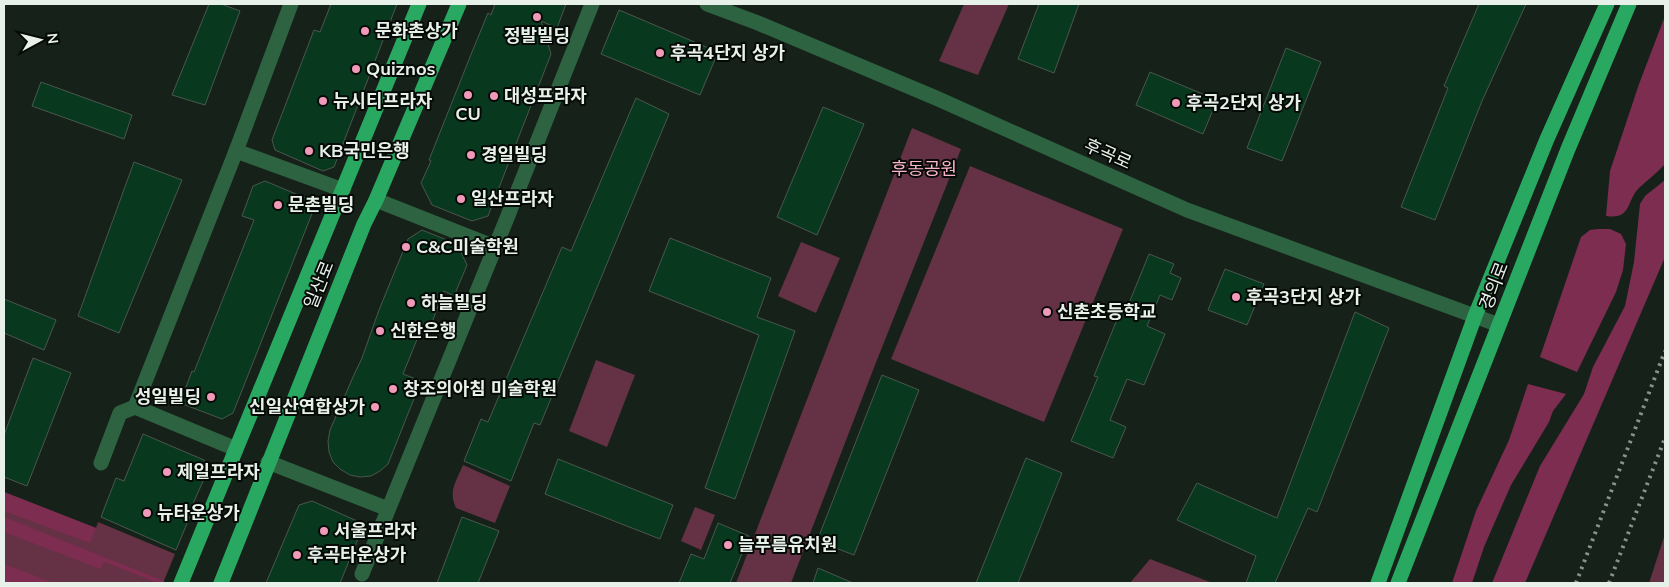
<svg xmlns="http://www.w3.org/2000/svg" width="1669" height="587" viewBox="0 0 1669 587" font-family="Mulish,'Noto Sans KR',sans-serif">
  <style>
    .green { fill: #653145 }
    .forest { fill: #7d2d4f }
    .building { fill: #08381d; stroke: #4a574e }
    .lines { fill: none; stroke-linecap: round; stroke-linejoin: round }
    .minor { stroke: #2e6341; stroke-width: 15 }
    .major { stroke: #29a862; stroke-width: 15 }
    .rail { stroke: #89938c; stroke-width: 4; stroke-dasharray: 2.5 5; stroke-linecap: butt }
    .poi-dot { fill: #ef9ab9; stroke: #060a07; stroke-width: 2 }
    .labels { text-anchor: middle; stroke-width: 4; stroke-linejoin: round; paint-order: stroke }
    .poi-label { font-size: 18px; font-weight: bold; fill: #e8f0ea; stroke: #060a07; text-anchor: start }
    .street-label { font-size: 18px; fill: #e8f0ea; stroke: #060a07 }
    .park-label { font-size: 18px; fill: #fbb4cc; stroke: #060a07 }
  </style>
  <rect width="100%" height="100%" fill="#162119"/>
  <!-- green -->
  <g class="green">
    <polygon points="964,4 1009,4 978,75 939,61"/>
    <polygon points="912,128 961,149 875,365 791,583 736,583"/>
    <polygon points="970,166 1123,229 1044,422 891,359"/>
    <polygon points="801,242 840,258 816,313 778,296"/>
    <polygon points="596,360 635,375 607,447 569,431"/>
    <path d="M 463,465 L 510,486 L 495,523 L 456,508 C 448,491 456,482 463,465 Z"/>
    <polygon points="4,492 96,528 98,522 175,554 163,583 4,583"/>
    <polygon points="695,507 715,515 701,550 681,541"/>
    <polygon points="1665,534 1665,583 1649,583"/>
    <polygon points="1150,559 1210,582 1210,583 1130,583"/>
  </g>
  <!-- forest -->
  <g class="forest">
    <path d="M 1665,16 L 1665,164 C 1657,173 1647,180 1639,188 C 1626,201 1632,220 1606,216 L 1610,171 L 1639,84 Z"/>
    <polygon points="1665,180 1665,257 1525,583 1492,583 1540,466 1584,394 1593,367 1625,306 1634,262 1640,204 1645,196"/>
    <polygon points="1598,229 1610,229 1621,234 1626,244 1623,270 1616,292 1577,372 1540,357 1581,237 1590,230"/>
    <polygon points="1528,384 1566,394 1553,411 1549,422 1511,485 1484,547 1472,583 1452,583 1476,511 1509,440"/>
    <polygon points="4,492 96,528 90,543 4,511"/>
    <polygon points="4,517 164,581 163,583 158,583 104,562 100,569 4,532"/>
    <polygon points="4,564 54,583 4,583"/>
  </g>
  <!-- building -->
  <g class="building">
    <polygon points="209,4 221,4 240,11 205,105 172,95"/>
    <polygon points="331,4 397,4 334,167 323,171 275,150 272,140 314,30 320,32"/>
    <polygon points="495,4 566,4 557,28 541,21 551,54 488,216 472,221 432,205 421,183 431,161 429,160 472,52 488,13 491,15"/>
    <polygon points="1039,4 1079,4 1054,73 1018,59"/>
    <polygon points="1479,4 1526,4 1482,101 1435,220 1401,207 1448,88 1444,86"/>
    <polygon points="619,10 718,52 700,95 601,54"/>
    <polygon points="1286,48 1321,62 1282,161 1247,148"/>
    <polygon points="1150,72 1217,100 1203,134 1136,105"/>
    <polygon points="41,82 132,115 124,139 32,106"/>
    <polygon points="636,98 669,114 540,425 534,423 511,481 464,461 481,419 488,422 562,247 571,251"/>
    <polygon points="823,107 864,124 817,235 777,217"/>
    <polygon points="134,162 182,180 119,333 78,316"/>
    <polygon points="265,181 308,199 313,211 233,413 222,419 180,403 192,371 194,372 254,220 242,216 253,186"/>
    <polygon points="422,230 457,244 467,265 454,296 444,291 429,330 422,327 403,374 421,381 388,464 380,471 371,476 360,477 350,475 340,469 333,462 329,452 328,441 330,430 353,377 362,358 379,310 408,239"/>
    <polygon points="670,238 771,278 757,317 795,331 735,499 705,488 759,335 649,291"/>
    <polygon points="1149,254 1174,264 1170,273 1181,278 1172,300 1160,295 1147,326 1165,334 1144,385 1127,379 1110,420 1126,427 1113,458 1071,441 1098,377 1094,376 1120,312 1125,313"/>
    <polygon points="1225,269 1264,284 1247,325 1208,310"/>
    <polygon points="4,299 56,320 44,350 4,333"/>
    <polygon points="1355,312 1389,328 1317,512 1308,508 1275,583 1246,583 1256,556 1177,520 1197,483 1277,518"/>
    <polygon points="33,358 71,373 27,486 4,477 4,435"/>
    <polygon points="882,375 919,390 854,555 817,541"/>
    <polygon points="143,434 204,460 209,468 191,508 193,509 176,550 101,517 116,478 124,481"/>
    <polygon points="1026,458 1062,473 1018,583 976,583"/>
    <polygon points="558,459 673,505 660,539 545,494"/>
    <polygon points="312,501 364,524 340,583 266,583 299,505"/>
    <polygon points="462,517 499,531 478,583 437,583"/>
    <polygon points="718,523 749,536 730,583 679,583 691,554 704,559"/>
    <polygon points="818,568 853,583 813,583"/>
  </g>
  <g class="lines">
    <!-- minor -->
    <g class="minor">
      <polyline points="707,4 758,23 936,98 1187,210 1499,325"/>
      <polyline points="236,151 343,190"/>
      <polyline points="376,200 495,247"/>
      <polyline points="135,407 236,449"/>
      <polyline points="268,462 388,509"/>
      <polyline points="101,463 120,413 135,407 236,151 291,4"/>
      <polyline points="362,574 507,218 592,4"/>
    </g>
    <!-- major -->
    <g class="major">
      <polyline points="181,583 419,4"/>
      <polyline points="221,583 364,224 376,200 459,4"/>
      <polyline points="1378,583 1475,316 1547,139 1607,4"/>
      <polyline points="1398,583 1568,149 1629,4"/>
    </g>
    <!-- rail -->
    <g class="rail">
      <polyline points="1576,583 1665,351"/>
      <polyline points="1609,583 1665,438"/>
    </g>
  </g>
  <!-- markers -->
  <g class="poi-dot">
    <circle cx="537" cy="17" r="5"/>
    <circle cx="365" cy="31" r="5"/>
    <circle cx="660" cy="53" r="5"/>
    <circle cx="356" cy="69" r="5"/>
    <circle cx="468" cy="95" r="5"/>
    <circle cx="494" cy="96" r="5"/>
    <circle cx="323" cy="101" r="5"/>
    <circle cx="1176" cy="103" r="5"/>
    <circle cx="309" cy="151" r="5"/>
    <circle cx="471" cy="155" r="5"/>
    <circle cx="461" cy="199" r="5"/>
    <circle cx="278" cy="205" r="5"/>
    <circle cx="406" cy="247" r="5"/>
    <circle cx="1236" cy="297" r="5"/>
    <circle cx="411" cy="303" r="5"/>
    <circle cx="1047" cy="312" r="5"/>
    <circle cx="380" cy="331" r="5"/>
    <circle cx="393" cy="389" r="5"/>
    <circle cx="211" cy="397" r="5"/>
    <circle cx="375" cy="407" r="5"/>
    <circle cx="167" cy="472" r="5"/>
    <circle cx="147" cy="513" r="5"/>
    <circle cx="324" cy="531" r="5"/>
    <circle cx="728" cy="545" r="5"/>
    <circle cx="297" cy="555" r="5"/>
  </g>
  <g class="labels">
    <!-- poi labels -->
    <g class="poi-label">
      <text x="375" y="37">문화촌상가</text>
      <text x="537" y="42" text-anchor="middle">정발빌딩</text>
      <text x="670" y="59">후곡4단지 상가</text>
      <text x="366" y="75">Quiznos</text>
      <text x="504" y="102">대성프라자</text>
      <text x="333" y="107">뉴시티프라자</text>
      <text x="1186" y="109">후곡2단지 상가</text>
      <text x="468" y="120" text-anchor="middle">CU</text>
      <text x="319" y="157">KB국민은행</text>
      <text x="481" y="161">경일빌딩</text>
      <text x="471" y="205">일산프라자</text>
      <text x="288" y="211">문촌빌딩</text>
      <text x="416" y="253">C&amp;C미술학원</text>
      <text x="1246" y="303">후곡3단지 상가</text>
      <text x="421" y="309">하늘빌딩</text>
      <text x="1057" y="318">신촌초등학교</text>
      <text x="390" y="337">신한은행</text>
      <text x="403" y="395">창조의아침 미술학원</text>
      <text x="201" y="403" text-anchor="end">성일빌딩</text>
      <text x="365" y="413" text-anchor="end">신일산연합상가</text>
      <text x="177" y="478">제일프라자</text>
      <text x="157" y="519">뉴타운상가</text>
      <text x="334" y="537">서울프라자</text>
      <text x="738" y="551">늘푸름유치원</text>
      <text x="307" y="561">후곡타운상가</text>
    </g>
    <!-- street labels -->
    <g class="street-label">
      <text transform="translate(1108 154) rotate(24)" y="6">후곡로</text>
      <text transform="translate(319 285) rotate(-68)" y="6">일산로</text>
      <text transform="translate(1494 286) rotate(-69)" y="6">경의로</text>
    </g>
    <!-- park labels -->
    <g class="park-label">
      <text x="924" y="175">후동공원</text>
    </g>
  </g>
  <!-- border -->
  <rect width="1669" height="587" fill="none" stroke="#e8f0ea" stroke-width="10"/>
  <!-- north arrow -->
  <g transform="translate(40 40) rotate(83)" stroke="#060a07" stroke-width="4" paint-order="stroke">
  <path d="M0-4L9 19L0 12L-9 19Z" fill="#e8f0ea"/>
  <text y="-8" font-size="14" font-weight="bold" text-anchor="middle" fill="#e8f0ea">N</text>
  </g>
</svg>
